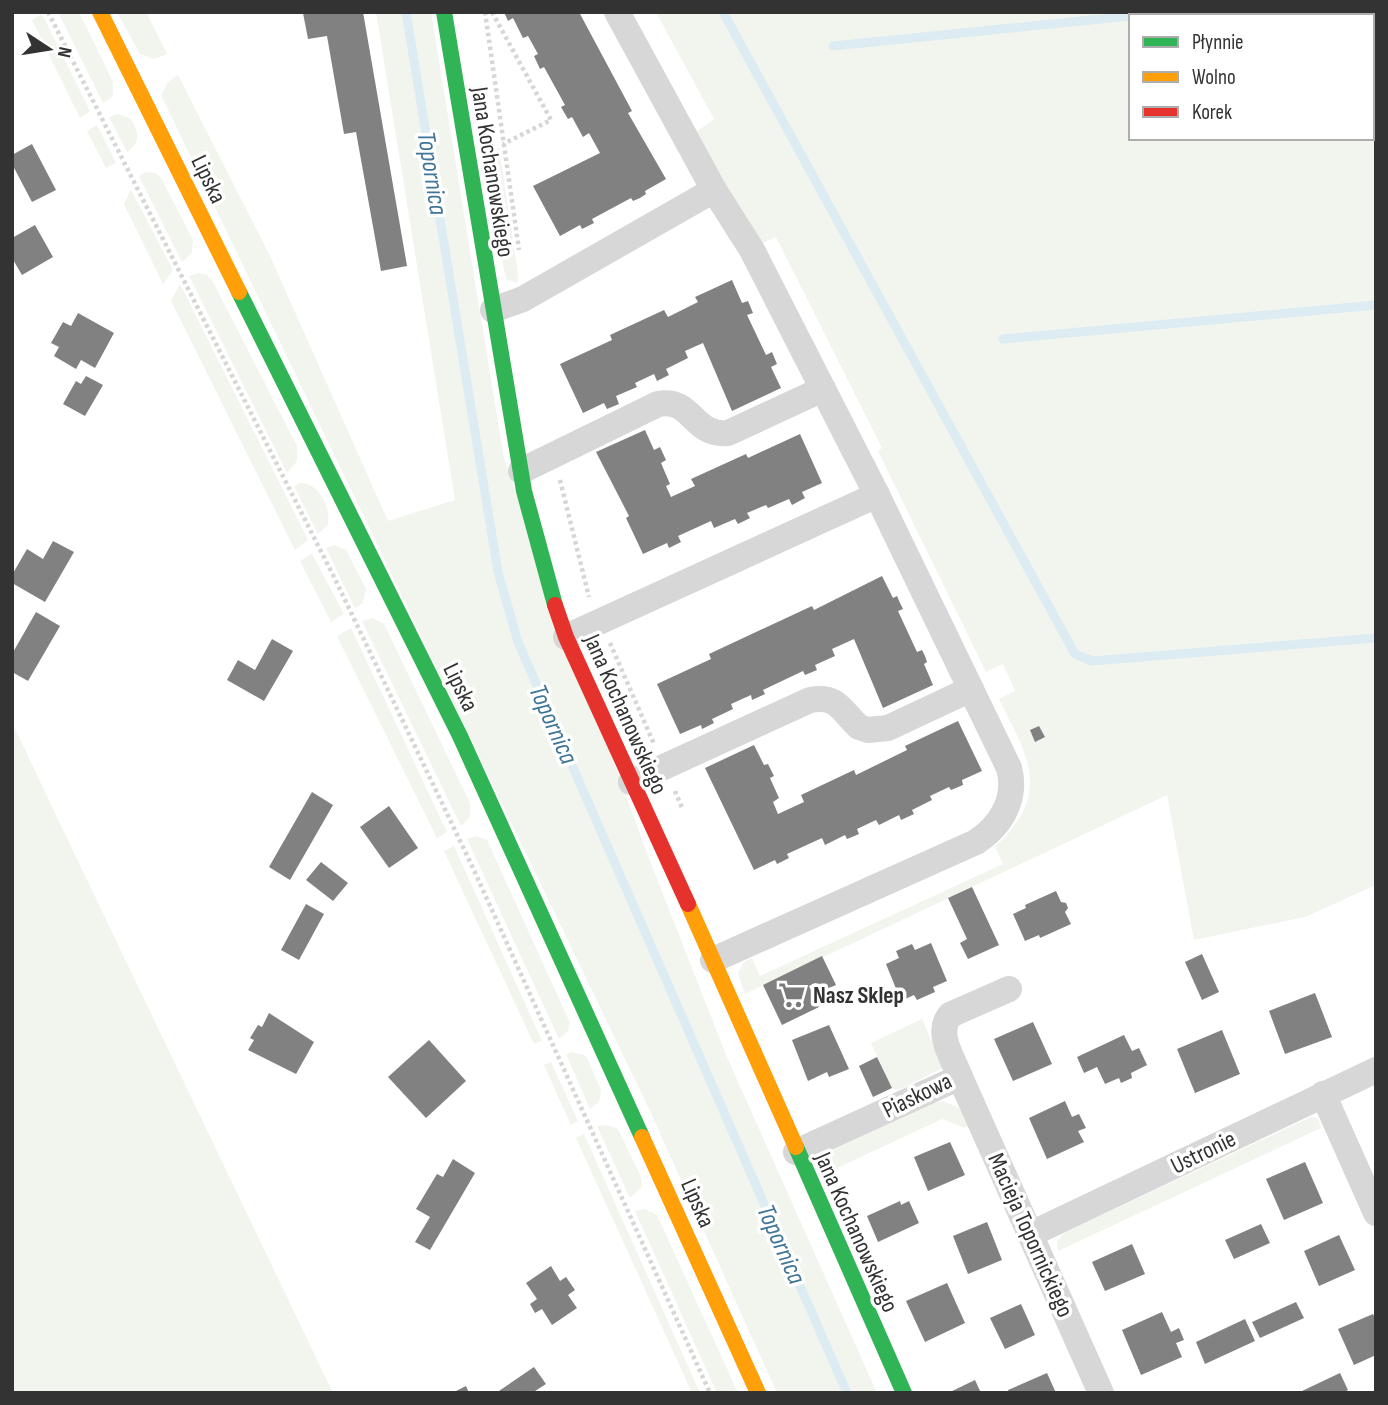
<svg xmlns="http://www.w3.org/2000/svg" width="1388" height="1405" viewBox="0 0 1388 1405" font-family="'Sofia Sans Condensed',sans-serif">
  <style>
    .green { fill: #f1f5ed; fill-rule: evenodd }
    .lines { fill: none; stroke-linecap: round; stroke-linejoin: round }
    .stream { stroke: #ddebf3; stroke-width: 9 }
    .building { fill: #818181 }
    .path { stroke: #d6d6d6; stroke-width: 4.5; stroke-dasharray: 3.5 3.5; stroke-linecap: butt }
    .street { stroke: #d7d7d7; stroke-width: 26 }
    .fast { stroke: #30b455; stroke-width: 16 }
    .slow { stroke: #ff9f0a; stroke-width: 16 }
    .jam { stroke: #e5322d; stroke-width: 16 }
    .labels { text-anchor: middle; stroke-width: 7; stroke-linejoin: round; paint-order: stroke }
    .street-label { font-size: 24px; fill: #333; stroke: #fff }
    .poi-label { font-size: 24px; font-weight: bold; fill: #333; stroke: #fff; text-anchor: start }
    .water-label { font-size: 26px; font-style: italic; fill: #3f7597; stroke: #fff }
  </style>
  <rect width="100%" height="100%" fill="#fff"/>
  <!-- green -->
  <g class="green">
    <polygon points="58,12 79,12 113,82 113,96 103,103"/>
    <polygon points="117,12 146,12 167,54 154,59 140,54"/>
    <polygon points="376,12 431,12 504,459 645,848 726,1055 877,1393 777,1393 650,1111 161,95 168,82 178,75 270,256 388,521 455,500"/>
    <path d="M 656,12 L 1376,12 L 1376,885 L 1305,917 L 1194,940 L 1167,795 L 745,994 L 738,973 L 744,962 L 752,958 L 760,976 L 1003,864 L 995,846 C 1006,838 1013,828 1020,817 C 1045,775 1017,737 999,699 L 1015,691 L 1003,664 L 986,672 L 878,451 L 882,448 L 776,237 L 761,244 L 695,133 L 714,119 ZM 1131,16 L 1372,16 L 1372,138 L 1131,138 Z"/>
    <polygon points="42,14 90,111 80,118 32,20"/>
    <path d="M 118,114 L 131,119 C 139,133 141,142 127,152 L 109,117 Z"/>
    <polygon points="97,125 116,163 106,168 87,131"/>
    <polygon points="499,148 518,274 517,283 506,279 479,152"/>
    <polygon points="146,172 155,173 161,178 193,240 192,253 182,262 139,176"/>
    <polygon points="131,190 173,270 163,284 124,204"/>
    <polygon points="198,273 207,275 213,282 297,446 297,461 287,473 189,276"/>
    <polygon points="180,284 308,540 295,550 171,301"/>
    <path d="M 300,483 C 319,482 331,508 328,525 L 318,534 L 294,486 Z"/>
    <polygon points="334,545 346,550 366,589 363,603 355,608 326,548"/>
    <polygon points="312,554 344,614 331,622 300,561"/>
    <polygon points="372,618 384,624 470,803 470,817 461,826 362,621"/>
    <polygon points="351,628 447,832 437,838 337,636"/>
    <polygon points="12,722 53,809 333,1393 12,1393"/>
    <polygon points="475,836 487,840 570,1023 568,1031 559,1039 467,839"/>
    <polygon points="454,846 542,1041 534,1044 444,851"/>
    <polygon points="922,1019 943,1068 898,1090 892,1088 871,1043"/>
    <polygon points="571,1052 584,1055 587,1058 601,1090 599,1102 590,1109 566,1054"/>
    <polygon points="551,1062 578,1121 571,1125 544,1065"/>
    <polygon points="943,1101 959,1108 969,1125 965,1128 942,1119 820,1176 818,1157 933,1103"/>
    <polygon points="1311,1117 1318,1118 1321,1128 1058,1251 1057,1242 1064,1233"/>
    <polygon points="606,1125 618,1129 641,1177 642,1187 630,1198 597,1126"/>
    <polygon points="584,1134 700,1393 692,1393 576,1138"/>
    <polygon points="645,1209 657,1215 738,1393 717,1393 635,1211"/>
  </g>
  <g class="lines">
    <!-- stream -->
    <g class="stream">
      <polyline points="406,12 498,572 518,642 847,1393"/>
      <polyline points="723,12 1075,654 1092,661 1376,638"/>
      <polyline points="1134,16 1169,12"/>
      <polyline points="833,46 1131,16"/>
      <polyline points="1003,339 1376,305"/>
    </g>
  </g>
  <!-- building -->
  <g class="building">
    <polygon points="363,12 407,266 381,271 356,132 344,134 327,36 308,39 303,13"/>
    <polygon points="504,12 579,12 632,111 628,113 666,179 645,191 646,194 640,198 633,201 631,198 592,219 594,223 582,229 580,225 560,236 533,186 600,153 589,133 583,137 572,117 568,119 561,107 565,105 544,67 540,69 534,56 538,54 528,36 523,38 513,18 508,21"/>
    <polygon points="32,144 56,190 32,202 12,164 12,155"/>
    <polygon points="35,225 53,257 22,275 12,258 12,238"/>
    <polygon points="732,280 742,303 748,301 753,313 747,315 766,355 772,352 777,364 771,367 781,388 732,411 703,343 685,351 688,358 666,369 669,375 657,381 654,374 635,383 637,387 616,396 619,404 607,409 604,403 583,413 560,364 612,340 610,335 664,310 668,317 698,302 695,297"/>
    <polygon points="78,313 114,333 95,368 81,360 76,369 54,356 59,347 51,343 63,322 71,326"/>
    <polygon points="86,376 103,385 85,416 63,404 76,381 81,384"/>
    <polygon points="645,430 654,450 660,447 666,460 661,463 670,484 666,486 671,497 695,486 691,479 746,454 748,458 800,434 822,483 802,492 805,498 792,505 789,499 768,508 766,505 747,513 750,518 738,524 735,519 714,528 711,521 678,536 681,542 669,548 667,543 643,554 626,518 629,516 596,452"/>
    <polygon points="53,541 74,552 45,602 12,583 12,575 27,549 43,559"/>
    <polygon points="882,576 893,598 897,596 900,603 903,609 898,611 917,652 922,650 925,656 927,662 924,664 933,685 883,708 854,639 832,649 835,656 815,665 817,670 805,675 803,671 763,690 765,694 752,700 751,695 731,704 733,709 712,719 714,723 702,729 701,725 680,734 657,684 711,659 709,654 812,606 814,610"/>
    <polygon points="36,612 60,626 28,681 12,672 12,654"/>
    <polygon points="272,639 293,651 264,701 227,680 238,660 255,670"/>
    <polygon points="958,721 982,771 962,780 963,785 951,790 949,787 930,796 932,800 912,810 914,814 901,820 899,815 879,825 876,820 857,829 859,834 852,837 847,839 845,835 825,845 822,838 787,854 789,858 777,864 775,860 754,870 705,768 754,745 764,765 768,764 774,776 770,778 779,798 773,802 778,814 804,802 801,795 854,770 856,775 907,750 905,746"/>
    <polygon points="1039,726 1045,737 1035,742 1030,730"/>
    <polygon points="312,792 333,805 290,880 269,867"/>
    <polygon points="389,806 418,848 389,868 360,827"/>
    <polygon points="321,862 348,883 333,901 306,880"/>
    <polygon points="972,887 999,945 968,959 960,943 967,939 948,898"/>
    <polygon points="1056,891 1061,902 1066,903 1068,908 1065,912 1071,924 1040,938 1039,935 1025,941 1013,914 1026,908 1025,905"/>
    <polygon points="306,904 324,914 299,960 281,950"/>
    <polygon points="931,943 947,981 933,987 935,992 917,1000 914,995 901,1001 886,964 899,958 896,951 912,944 915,950"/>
    <polygon points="1202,954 1219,992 1202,1000 1185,962"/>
    <polygon points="822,956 836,985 820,992 816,983 809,986 819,1007 782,1025 763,985"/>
    <polygon points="1315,993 1332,1037 1285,1054 1269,1011"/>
    <polygon points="269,1013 314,1042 296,1074 248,1050 254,1040 250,1038 258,1025 262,1027"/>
    <polygon points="1033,1022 1052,1064 1013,1081 994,1039"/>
    <polygon points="829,1025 849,1069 829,1077 827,1072 808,1081 792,1040"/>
    <polygon points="1222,1030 1240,1074 1195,1093 1177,1049"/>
    <polygon points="1124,1035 1132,1051 1139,1048 1147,1065 1131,1073 1132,1078 1121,1083 1119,1078 1105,1084 1097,1067 1084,1073 1077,1057"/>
    <polygon points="429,1040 466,1081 426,1118 388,1077"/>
    <polygon points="877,1057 892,1088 873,1097 859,1066"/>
    <polygon points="1065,1101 1072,1117 1079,1114 1086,1128 1078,1131 1084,1142 1047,1159 1029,1118"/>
    <polygon points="950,1142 965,1175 928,1191 914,1157"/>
    <polygon points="453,1159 475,1173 430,1250 415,1242 430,1217 416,1209 437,1174 443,1177"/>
    <polygon points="1305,1162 1323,1203 1284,1220 1266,1179"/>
    <polygon points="900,1201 901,1205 909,1201 919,1223 878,1242 867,1216"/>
    <polygon points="987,1222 1002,1260 968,1274 953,1236"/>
    <polygon points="1261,1224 1270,1243 1234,1259 1225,1240"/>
    <polygon points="1339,1235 1355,1270 1319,1286 1304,1251"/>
    <polygon points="1132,1244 1145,1274 1105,1291 1092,1262"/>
    <polygon points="551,1266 560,1281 566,1277 575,1290 568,1295 577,1308 552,1325 542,1309 535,1313 530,1304 537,1299 526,1283"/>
    <polygon points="947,1283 965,1323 925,1342 906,1301"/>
    <polygon points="1296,1302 1304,1318 1260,1338 1252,1322"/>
    <polygon points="1021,1304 1035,1335 1005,1349 990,1318"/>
    <polygon points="1162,1312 1171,1332 1179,1328 1184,1340 1176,1343 1182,1357 1141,1375 1122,1330"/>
    <polygon points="1373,1314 1376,1320 1376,1355 1354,1365 1338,1329"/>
    <polygon points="1245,1319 1255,1341 1205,1364 1196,1342"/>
    <polygon points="534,1367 546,1384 532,1393 496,1393"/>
    <polygon points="1047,1373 1056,1393 1009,1393 1008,1390"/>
    <polygon points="1340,1373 1348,1390 1343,1393 1303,1393 1302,1391"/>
    <polygon points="975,1380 981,1393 948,1393"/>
    <polygon points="466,1386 469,1393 452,1393"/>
  </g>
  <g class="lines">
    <!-- path -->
    <g class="path">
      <polyline points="48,12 335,579 473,868 710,1393"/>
      <polyline points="485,12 519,250"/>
      <polyline points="492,12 551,120 503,144"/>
      <polyline points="560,480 589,597"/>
      <polyline points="610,643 654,744"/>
      <polyline points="675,791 682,808"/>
    </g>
    <!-- street -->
    <g class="street">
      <path d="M 617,12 L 714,190 L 752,250 L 877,495 L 1009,768 C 1017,798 1002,825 976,842 L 713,960"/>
      <polyline points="493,310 523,299 714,190"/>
      <path d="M 521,471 L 658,404 C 693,397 691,436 728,433 L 823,389"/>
      <polyline points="566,637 877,495"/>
      <path d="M 631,782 L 810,700 C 839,695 841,711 859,727 L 868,730 L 888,728 L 971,689"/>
      <polyline points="960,1077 1101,1393"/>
      <polyline points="1323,1094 1376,1213"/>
      <path d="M 796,1152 L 960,1077 C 953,1058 935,1033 950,1015 L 1009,989"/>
      <polyline points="1031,1234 1376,1070"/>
    </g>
    <!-- fast -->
    <g class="fast">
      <polyline points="444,12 524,491 555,605"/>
      <polyline points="239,292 460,736 642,1137"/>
      <polyline points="796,1147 904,1393"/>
    </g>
    <!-- slow -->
    <g class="slow">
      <polyline points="100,12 239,292"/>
      <polyline points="688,904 796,1147"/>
      <polyline points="642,1137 758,1393"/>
    </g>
    <!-- jam -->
    <polyline class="jam" points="555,605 566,637 688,904"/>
  </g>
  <!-- icons -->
  <defs>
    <symbol id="supermarket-bare" viewBox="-9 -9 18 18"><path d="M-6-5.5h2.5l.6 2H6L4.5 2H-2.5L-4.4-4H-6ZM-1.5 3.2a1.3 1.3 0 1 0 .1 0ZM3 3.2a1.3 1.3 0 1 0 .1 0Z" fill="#7a7a7a" stroke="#fff" stroke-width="2.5" paint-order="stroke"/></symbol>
  </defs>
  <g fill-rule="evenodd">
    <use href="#supermarket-bare" x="773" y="976" width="38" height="38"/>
  </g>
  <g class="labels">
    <!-- street labels -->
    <g class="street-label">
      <text transform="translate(493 172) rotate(81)" y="8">Jana Kochanowskiego</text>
      <text transform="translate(209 179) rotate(64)" y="8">Lipska</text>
      <text transform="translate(461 687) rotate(64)" y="8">Lipska</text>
      <text transform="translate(626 714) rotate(66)" y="8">Jana Kochanowskiego</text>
      <text transform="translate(917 1095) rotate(-26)" y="8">Piaskowa</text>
      <text transform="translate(1203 1152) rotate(-26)" y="8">Ustronie</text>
      <text transform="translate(698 1203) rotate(66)" y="8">Lipska</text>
      <text transform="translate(857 1232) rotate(66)" y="8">Jana Kochanowskiego</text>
      <text transform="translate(1031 1235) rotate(66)" y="8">Macieja Topornickiego</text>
    </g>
    <!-- poi labels -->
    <g class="poi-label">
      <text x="813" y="1003">Nasz Sklep</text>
    </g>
    <!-- water labels -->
    <g class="water-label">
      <text transform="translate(433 173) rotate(81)" y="9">Topornica</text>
      <text transform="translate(554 724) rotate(66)" y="9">Topornica</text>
      <text transform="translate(782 1244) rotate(66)" y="9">Topornica</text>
    </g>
  </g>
  <!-- border -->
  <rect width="1388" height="1405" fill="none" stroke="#333333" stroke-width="28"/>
  <!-- legend -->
  <rect x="1129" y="14" width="245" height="126" fill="#ffffff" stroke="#adadad" stroke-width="2"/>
  <rect x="1143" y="37" width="35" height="10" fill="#30b455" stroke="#adadad" stroke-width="2"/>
  <text x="1192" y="49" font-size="21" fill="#333333">Płynnie</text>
  <rect x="1143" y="72" width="35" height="10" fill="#ff9f0a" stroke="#adadad" stroke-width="2"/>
  <text x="1192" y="84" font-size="21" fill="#333333">Wolno</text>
  <rect x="1143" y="107" width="35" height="10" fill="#e5322d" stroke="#adadad" stroke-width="2"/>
  <text x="1192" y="119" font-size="21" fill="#333333">Korek</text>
  <!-- north arrow -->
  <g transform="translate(49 49) rotate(102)" stroke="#ffffff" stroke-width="5" paint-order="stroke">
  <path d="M0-5L12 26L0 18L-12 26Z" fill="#333333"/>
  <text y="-10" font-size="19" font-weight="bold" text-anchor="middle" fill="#333333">N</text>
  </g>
</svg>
